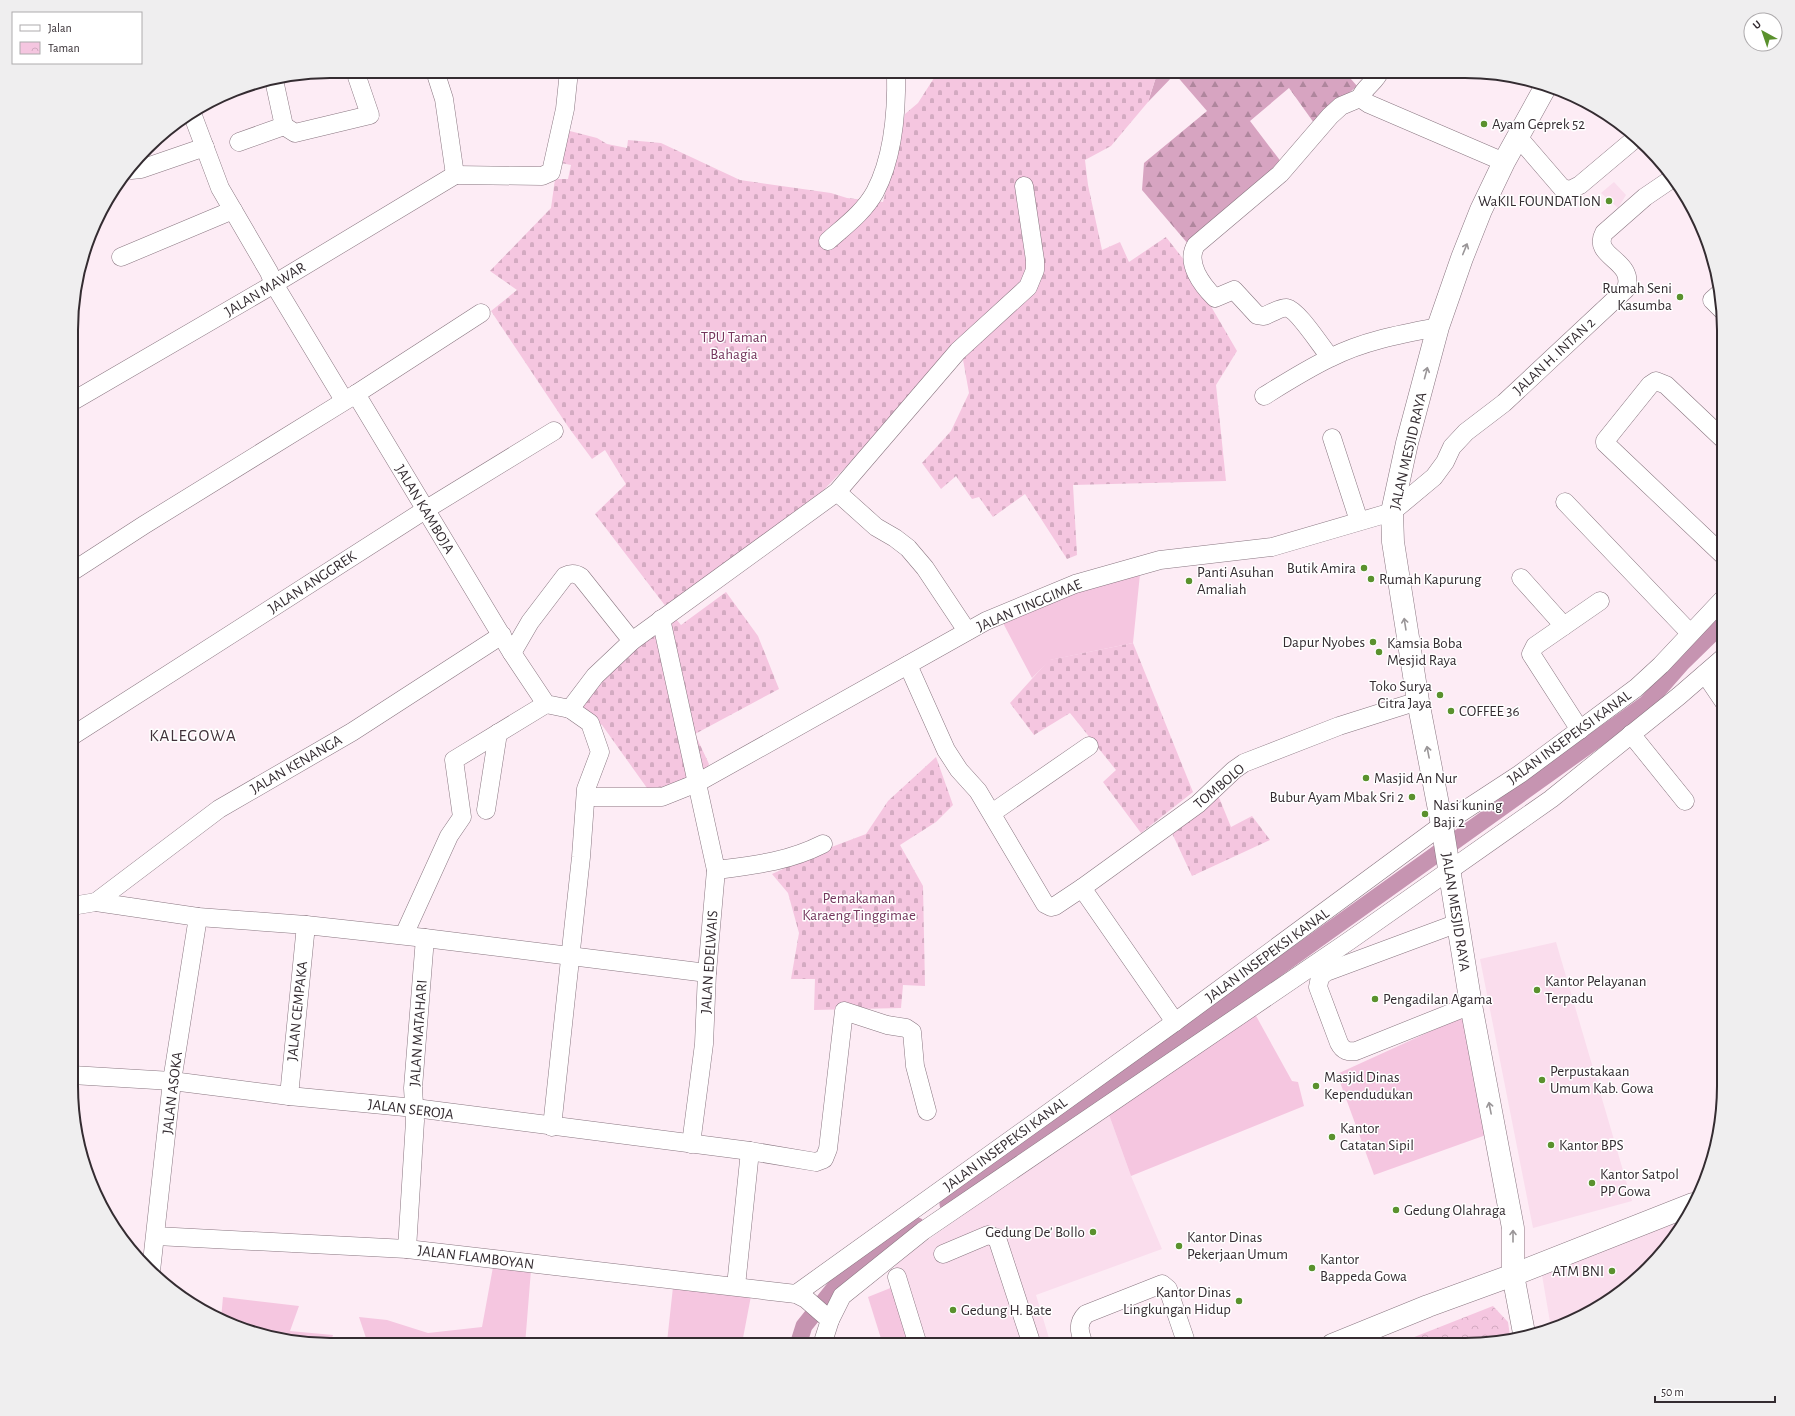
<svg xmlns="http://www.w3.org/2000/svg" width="1795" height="1416" viewBox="0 0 1795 1416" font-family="'Alegreya Sans',sans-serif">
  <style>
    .built { fill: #fadded }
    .green { fill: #f5c6e0 }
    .forest { fill: url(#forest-firs) }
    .cemetery { fill: url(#cemetery-stones) }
    .park { fill: url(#park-crowns) }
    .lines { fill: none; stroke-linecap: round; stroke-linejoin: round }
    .canal { stroke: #c694b1; stroke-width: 17 }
    .minor-casing { stroke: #897680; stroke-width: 19 }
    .tertiary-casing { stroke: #897680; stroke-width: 23 }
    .minor { stroke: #fff; stroke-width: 18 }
    .tertiary { stroke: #fff; stroke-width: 22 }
    .oneway { stroke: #9a9698 }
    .poi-dot { fill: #5a912d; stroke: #fff; stroke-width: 1.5 }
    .labels { text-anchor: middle; stroke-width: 3; stroke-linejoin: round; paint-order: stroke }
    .poi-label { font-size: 15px; fill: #342c31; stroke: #fff; text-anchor: start }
    .street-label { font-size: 15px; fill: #342c31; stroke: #fff }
    .park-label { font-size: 15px; fill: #74365d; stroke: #fff }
    .quarter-label { font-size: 17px; letter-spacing: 1px; fill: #41313a; stroke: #fff }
    .rim { fill: none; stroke: #342c31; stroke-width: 2 }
  </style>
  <defs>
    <pattern id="forest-firs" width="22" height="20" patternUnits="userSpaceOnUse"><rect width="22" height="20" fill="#d7a4c1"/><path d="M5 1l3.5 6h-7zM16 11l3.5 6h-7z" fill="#af869d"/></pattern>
    <pattern id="cemetery-stones" width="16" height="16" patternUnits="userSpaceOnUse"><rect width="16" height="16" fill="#f5c6e0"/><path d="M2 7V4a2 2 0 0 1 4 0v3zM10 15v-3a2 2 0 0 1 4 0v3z" fill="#d3aac1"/></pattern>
    <pattern id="park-crowns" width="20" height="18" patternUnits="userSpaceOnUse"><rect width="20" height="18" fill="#f5c6e0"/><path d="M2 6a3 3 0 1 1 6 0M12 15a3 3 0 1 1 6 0" fill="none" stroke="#d3aac1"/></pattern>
  </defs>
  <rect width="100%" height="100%" fill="#fdecf5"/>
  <!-- built -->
  <g class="built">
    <polygon points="1614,182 1626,195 1618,208 1601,193"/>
    <polygon points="1556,942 1632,1201 1533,1228 1480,959"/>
    <polygon points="1108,1112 1131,1176 1162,1249 1036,1295 1051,1345 918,1345 894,1264"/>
    <polygon points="1681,1222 1660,1257 1609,1301 1564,1325 1551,1328 1541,1269"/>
  </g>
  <!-- green -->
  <g class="green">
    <polygon points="1140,574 1133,643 1050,660 1032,678 1003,623 1071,592"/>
    <polygon points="1255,1014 1292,1081 1298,1082 1304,1106 1131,1176 1108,1112"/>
    <polygon points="1464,1016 1486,1135 1374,1175 1337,1074"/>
    <polygon points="493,1267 531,1270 525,1345 366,1344 367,1341 359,1317 387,1320 428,1333 482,1327"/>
    <polygon points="673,1287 751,1296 743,1338 747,1342 747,1345 589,1345 590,1337 667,1342"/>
    <polygon points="893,1287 909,1345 883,1345 868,1297"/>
    <polygon points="223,1297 299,1306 290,1331 333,1335 330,1344 313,1344 231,1325 221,1319"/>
  </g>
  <!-- forest -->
  <polygon class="forest" points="1158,71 1344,71 1357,86 1314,123 1289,88 1250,121 1282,163 1189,245 1142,190 1144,163 1207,111 1175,74 1148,102"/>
  <!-- cemetery -->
  <g class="cemetery">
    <polygon points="971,71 1158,71 1148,102 1111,146 1085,160 1088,185 1102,250 1120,242 1129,262 1166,237 1184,260 1237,351 1216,385 1226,481 1073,485 1077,555 1067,559 1025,494 993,517 979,497 972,499 956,476 941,489 922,463 951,431 969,393 962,354 872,440 811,503 670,612 681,625 726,592 758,636 779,689 695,734 709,764 707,770 687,785 647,788 602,725 569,704 670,612 595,514 626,484 605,450 592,459 569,428 491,311 517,290 490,271 551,208 555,179 568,179 571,165 556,162 566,130 597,138 607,144 627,148 628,140 661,143 740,180 831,193 847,198 883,202 905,114 918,103 934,78 970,75"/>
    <polygon points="1133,643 1193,792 1141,833 1103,782 1116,770 1070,713 1034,735 1010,703 1049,660"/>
    <polygon points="936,757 953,805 936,822 900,845 923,886 925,986 903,985 901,1008 814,1010 815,979 791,979 799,933 788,893 772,874 829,848 866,834 888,801"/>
    <polygon points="1218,795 1231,827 1252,816 1270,840 1192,876 1171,831"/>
  </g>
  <!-- park -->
  <polygon class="park" points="1493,1306 1508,1322 1510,1336 1465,1345 1394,1345"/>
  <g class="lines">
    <!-- canal -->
    <g class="canal">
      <polyline points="948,1204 1646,704 1682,663 1724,622"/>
      <polyline points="798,1345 804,1326 840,1281 917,1226"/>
    </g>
    <defs>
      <g id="minor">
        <polyline points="435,71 444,99 455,175"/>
        <path d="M 1380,71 C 1376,82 1364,87 1360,98 L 1369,104 L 1504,162"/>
        <polyline points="274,80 284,126 295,133 370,115 355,71"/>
        <polyline points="193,116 220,188 269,272 274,284 344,400"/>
        <polyline points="1518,137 1562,188 1570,190 1580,185 1637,137"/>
        <polyline points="239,142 284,126"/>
        <polyline points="131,170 141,169 205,147"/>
        <polyline points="455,175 542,176 551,172 565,109 569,71"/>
        <path d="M 828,241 C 845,226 864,212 875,192 C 894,156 897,111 896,71"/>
        <polyline points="121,257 233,210"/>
        <polyline points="1720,293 1712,300 1722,310"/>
        <path d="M 1330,357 C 1322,348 1298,310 1287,308 C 1281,307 1270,314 1264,316 L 1257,315 L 1234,290 L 1215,298 C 1202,285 1185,263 1196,245 L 1280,174 L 1330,116 L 1341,106 L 1360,98"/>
        <polyline points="356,394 481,313"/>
        <path d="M 1264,396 C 1285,383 1307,369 1330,358 C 1363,341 1401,334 1438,327"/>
        <polyline points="73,401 274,284 455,175"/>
        <polyline points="1332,438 1359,521"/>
        <polyline points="837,492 876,527 895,538 908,548 925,568 967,631"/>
        <polyline points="1565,502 1690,633"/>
        <polyline points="1724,556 1605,443 1605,441 1650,385 1656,381 1666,385 1724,440"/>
        <polyline points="73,571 144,525 356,394 512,653 546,704 570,709 590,723 600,752 586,789 581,857 552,1127"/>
        <polyline points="1521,578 1564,626"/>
        <polyline points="661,619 716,870 707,973 704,1044 691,1144"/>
        <path d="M 512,653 L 530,622 L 565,576 C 571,573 575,573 581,577 L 632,641"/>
        <polyline points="908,665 946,750 959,770 978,791 1045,904 1051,907 1055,906 1082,888 1175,1022"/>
        <polyline points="1705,674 1724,702"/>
        <polyline points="570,709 595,676 632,641 837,492 958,351 1028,287 1035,270 1035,260 1024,186"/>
        <polyline points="1580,730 1531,654 1535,646 1600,601"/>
        <polyline points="1631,734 1685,801"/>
        <polyline points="72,736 425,510 554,431"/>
        <path d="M 586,797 L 662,797 L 697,783 L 986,621 L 1075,584 L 1160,560 L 1272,547 L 1392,512 L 1434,477 L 1445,462 L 1452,447 L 1466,432 L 1504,403 L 1626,289 C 1636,260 1591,257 1604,233 L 1645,197 L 1670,180"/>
        <polyline points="486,810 498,733"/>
        <polyline points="992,813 1089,746"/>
        <path d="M 716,870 C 755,865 787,862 823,844"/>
        <polyline points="1082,888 1198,804 1234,770 1244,763 1339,726 1418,701"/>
        <polyline points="96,902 219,809 352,732 502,635"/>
        <polyline points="72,906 96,902 198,917 306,925 425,938 707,973"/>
        <path d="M 1458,923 L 1326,972 L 1320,977 L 1318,987 L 1339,1043 C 1343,1051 1348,1052 1356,1051 L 1471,1005"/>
        <polyline points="404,935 449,836 462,817 454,760 546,704"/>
        <polyline points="72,1075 172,1081 289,1096 415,1108 750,1151 816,1162 824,1159 828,1149 844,1011 887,1025 906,1028 912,1032 915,1066 927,1111"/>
        <polyline points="289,1096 306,925"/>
        <polyline points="156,1236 407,1249 796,1294 806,1299 830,1320 822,1345"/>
        <polyline points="407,1249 415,1121 413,1088 425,938"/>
        <polyline points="943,1254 988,1235 997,1238 1032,1345"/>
        <polyline points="151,1271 172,1081 198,917"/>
        <polyline points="897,1277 918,1345"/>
        <polyline points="736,1286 750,1151"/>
        <polyline points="796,1294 1175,1022 1442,825 1520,774 1636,688 1661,665 1724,598"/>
        <polyline points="830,1320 842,1296 923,1231 1349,941 1551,799 1679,696 1724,657"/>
        <path d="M 1084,1345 C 1080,1333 1076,1324 1086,1314 L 1162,1284 L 1168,1289 L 1185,1339 L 1183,1345"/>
      </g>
      <g id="tertiary">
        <polyline points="1524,1333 1513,1275 1513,1228 1471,1005 1442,825 1418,701 1393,542 1392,512 1407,443 1438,327 1462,258 1481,210 1504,162 1546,86"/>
        <polyline points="1332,1345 1428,1306 1513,1275 1693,1204"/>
      </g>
    </defs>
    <!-- minor casing -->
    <use href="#minor" class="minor-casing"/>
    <!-- tertiary casing -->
    <use href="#tertiary" class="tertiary-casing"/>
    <!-- minor -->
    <use href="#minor" class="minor"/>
    <!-- tertiary -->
    <use href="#tertiary" class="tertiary"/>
  </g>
  <!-- one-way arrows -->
  <defs><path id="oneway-shaft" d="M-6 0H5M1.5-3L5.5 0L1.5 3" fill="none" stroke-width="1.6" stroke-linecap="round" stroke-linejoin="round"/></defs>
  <g class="oneway">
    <use href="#oneway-shaft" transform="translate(1465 249) rotate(-68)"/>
    <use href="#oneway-shaft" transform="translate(1426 373) rotate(-75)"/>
    <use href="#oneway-shaft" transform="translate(1405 624) rotate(-99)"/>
    <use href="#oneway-shaft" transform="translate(1428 752) rotate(-101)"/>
    <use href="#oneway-shaft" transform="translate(1490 1108) rotate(-101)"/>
    <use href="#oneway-shaft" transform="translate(1513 1236) rotate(-90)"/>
  </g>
  <!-- markers -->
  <g class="poi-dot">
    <circle cx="1484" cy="124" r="4"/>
    <circle cx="1609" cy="201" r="4"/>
    <circle cx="1680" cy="297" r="4"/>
    <circle cx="1364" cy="568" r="4"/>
    <circle cx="1371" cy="579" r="4"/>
    <circle cx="1189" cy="581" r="4"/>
    <circle cx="1373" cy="642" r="4"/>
    <circle cx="1379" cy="652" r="4"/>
    <circle cx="1440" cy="695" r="4"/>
    <circle cx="1451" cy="711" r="4"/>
    <circle cx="1366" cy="778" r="4"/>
    <circle cx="1412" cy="797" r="4"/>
    <circle cx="1425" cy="814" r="4"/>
    <circle cx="1537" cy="990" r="4"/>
    <circle cx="1375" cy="999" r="4"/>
    <circle cx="1542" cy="1080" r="4"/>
    <circle cx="1316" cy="1086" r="4"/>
    <circle cx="1332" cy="1137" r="4"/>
    <circle cx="1551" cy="1145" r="4"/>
    <circle cx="1592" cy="1183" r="4"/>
    <circle cx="1396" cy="1210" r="4"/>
    <circle cx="1093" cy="1232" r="4"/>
    <circle cx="1179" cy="1246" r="4"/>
    <circle cx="1312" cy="1268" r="4"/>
    <circle cx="1612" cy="1271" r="4"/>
    <circle cx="1239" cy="1301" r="4"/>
    <circle cx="953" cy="1310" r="4"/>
  </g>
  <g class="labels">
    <!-- poi labels -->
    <g class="poi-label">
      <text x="1492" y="129">Ayam Geprek 52</text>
      <text x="1601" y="206" text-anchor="end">WaKIL FOUNDATI0N</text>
      <text x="1672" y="293" text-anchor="end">Rumah Seni<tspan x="1672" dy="17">Kasumba</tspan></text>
      <text x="1356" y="573" text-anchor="end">Butik Amira</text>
      <text x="1197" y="577">Panti Asuhan<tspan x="1197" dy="17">Amaliah</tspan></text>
      <text x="1379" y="584">Rumah Kapurung</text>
      <text x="1365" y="647" text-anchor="end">Dapur Nyobes</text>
      <text x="1387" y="648">Kamsia Boba<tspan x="1387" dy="17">Mesjid Raya</tspan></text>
      <text x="1432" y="691" text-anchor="end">Toko Surya<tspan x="1432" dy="17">Citra Jaya</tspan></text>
      <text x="1459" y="716">COFFEE 36</text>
      <text x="1374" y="783">Masjid An Nur</text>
      <text x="1404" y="802" text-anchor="end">Bubur Ayam Mbak Sri 2</text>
      <text x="1433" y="810">Nasi kuning<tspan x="1433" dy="17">Baji 2</tspan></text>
      <text x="1545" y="986">Kantor Pelayanan<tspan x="1545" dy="17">Terpadu</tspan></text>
      <text x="1383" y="1004">Pengadilan Agama</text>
      <text x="1550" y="1076">Perpustakaan<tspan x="1550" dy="17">Umum Kab. Gowa</tspan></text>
      <text x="1324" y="1082">Masjid Dinas<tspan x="1324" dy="17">Kependudukan</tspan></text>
      <text x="1340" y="1133">Kantor<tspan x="1340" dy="17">Catatan Sipil</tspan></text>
      <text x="1559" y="1150">Kantor BPS</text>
      <text x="1600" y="1179">Kantor Satpol<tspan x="1600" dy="17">PP Gowa</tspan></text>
      <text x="1404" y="1215">Gedung Olahraga</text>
      <text x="1085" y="1237" text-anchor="end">Gedung De' Bollo</text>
      <text x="1187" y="1242">Kantor Dinas<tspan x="1187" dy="17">Pekerjaan Umum</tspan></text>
      <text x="1320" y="1264">Kantor<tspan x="1320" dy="17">Bappeda Gowa</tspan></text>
      <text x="1604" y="1276" text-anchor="end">ATM BNI</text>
      <text x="1231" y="1297" text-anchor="end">Kantor Dinas<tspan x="1231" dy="17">Lingkungan Hidup</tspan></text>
      <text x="961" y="1315">Gedung H. Bate</text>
    </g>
    <!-- street labels -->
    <g class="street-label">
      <text transform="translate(265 289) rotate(-31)" y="5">JALAN MAWAR</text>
      <text transform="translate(1554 356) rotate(-43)" y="5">JALAN H. INTAN 2</text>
      <text transform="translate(1408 451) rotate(-77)" y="5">JALAN MESJID RAYA</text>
      <text transform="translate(425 509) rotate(59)" y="5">JALAN KAMBOJA</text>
      <text transform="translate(312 582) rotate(-33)" y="5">JALAN ANGGREK</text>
      <text transform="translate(1029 605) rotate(-23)" y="5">JALAN TINGGIMAE</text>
      <text transform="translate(1569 737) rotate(-36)" y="5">JALAN INSEPEKSI KANAL</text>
      <text transform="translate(296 764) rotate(-30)" y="5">JALAN KENANGA</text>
      <text transform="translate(1219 786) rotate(-40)" y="5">TOMBOLO</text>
      <text transform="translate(1456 912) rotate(81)" y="5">JALAN MESJID RAYA</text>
      <text transform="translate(1267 955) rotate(-36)" y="5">JALAN INSEPEKSI KANAL</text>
      <text transform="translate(709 962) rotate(-86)" y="5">JALAN EDELWAIS</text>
      <text transform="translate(297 1011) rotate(-84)" y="5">JALAN CEMPAKA</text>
      <text transform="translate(418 1033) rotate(-86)" y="5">JALAN MATAHARI</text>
      <text transform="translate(172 1093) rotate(-83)" y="5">JALAN ASOKA</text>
      <text transform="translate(411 1109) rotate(7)" y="5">JALAN SEROJA</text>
      <text transform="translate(1005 1144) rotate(-36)" y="5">JALAN INSEPEKSI KANAL</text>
      <text transform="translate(476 1257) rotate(7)" y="5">JALAN FLAMBOYAN</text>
    </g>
    <!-- park labels -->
    <g class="park-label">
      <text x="734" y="342">TPU Taman<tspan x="734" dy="17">Bahagia</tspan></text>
      <text x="859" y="903">Pemakaman<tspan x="859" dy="17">Karaeng Tinggimae</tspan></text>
    </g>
    <!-- quarter labels -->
    <g class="quarter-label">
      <text x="193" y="741">KALEGOWA</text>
    </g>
  </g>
  <!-- crop -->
  <path d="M0 0H1795V1416H0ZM330 78H1465A252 252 0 0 1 1717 330V1086A252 252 0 0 1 1465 1338H330A252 252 0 0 1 78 1086V330A252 252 0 0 1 330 78Z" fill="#efeeef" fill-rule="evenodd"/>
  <path class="rim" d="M330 78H1465A252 252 0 0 1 1717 330V1086A252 252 0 0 1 1465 1338H330A252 252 0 0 1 78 1086V330A252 252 0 0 1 330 78Z"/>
  <!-- legend -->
  <rect x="12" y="12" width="130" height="52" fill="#ffffff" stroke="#aeabad"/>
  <rect x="20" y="25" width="20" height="6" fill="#ffffff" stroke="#aeabad"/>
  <text x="48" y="32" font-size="12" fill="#342c31">Jalan</text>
  <rect x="20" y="42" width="20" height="12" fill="url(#park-crowns)" stroke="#aeabad"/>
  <text x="48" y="52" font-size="12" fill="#342c31">Taman</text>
  <!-- north arrow -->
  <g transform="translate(1763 32) rotate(320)"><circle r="19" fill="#ffffff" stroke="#aeabad"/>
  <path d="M0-3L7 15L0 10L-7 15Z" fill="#5a912d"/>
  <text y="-6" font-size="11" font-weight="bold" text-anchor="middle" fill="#342c31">U</text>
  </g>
  <!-- scale -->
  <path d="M1655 1396v6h120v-6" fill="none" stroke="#342c31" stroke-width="2"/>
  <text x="1661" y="1396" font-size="12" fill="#342c31" stroke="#ffffff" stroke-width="3" paint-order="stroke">50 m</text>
</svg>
